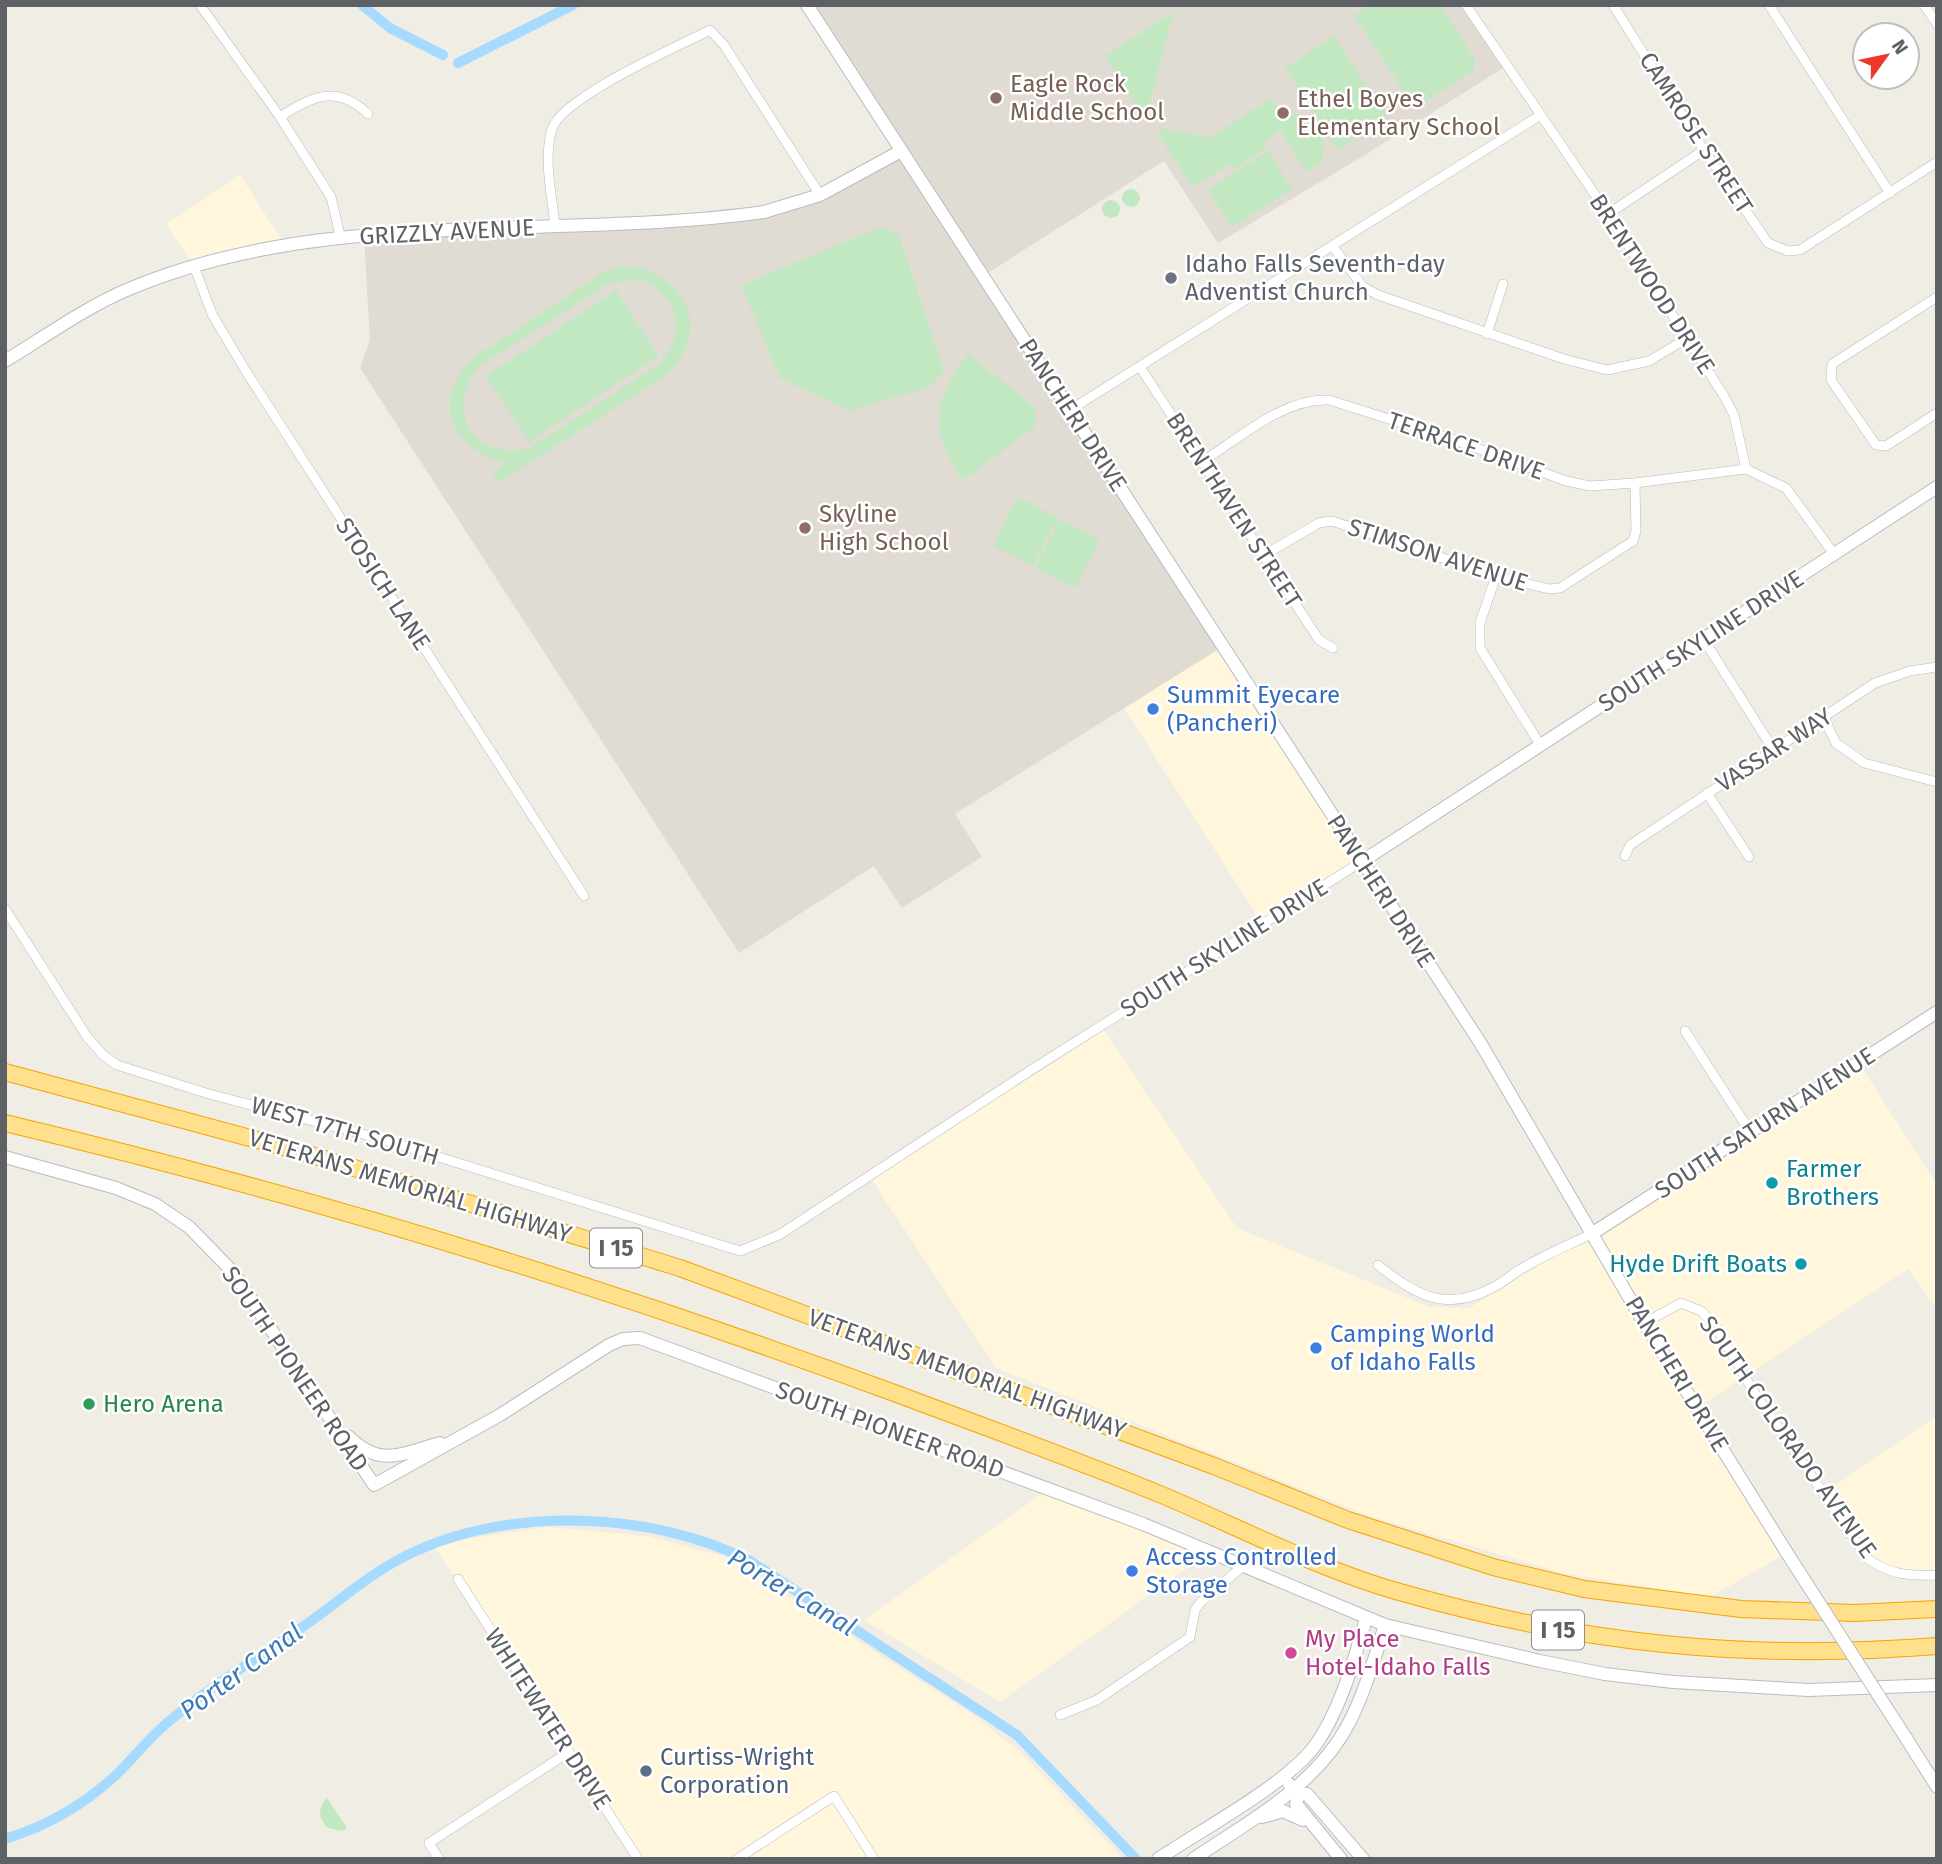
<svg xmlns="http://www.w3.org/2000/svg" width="1942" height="1864" viewBox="0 0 1942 1864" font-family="'Fira Sans',sans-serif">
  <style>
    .commercial { fill: #fff6db }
    .education { fill: #e0dcd3 }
    .park { fill: #c2e8c1; fill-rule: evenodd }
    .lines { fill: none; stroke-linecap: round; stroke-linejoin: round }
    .canal { stroke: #a6daff; stroke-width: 10 }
    .street-casing { stroke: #b7bbbf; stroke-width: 10 }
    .secondary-casing { stroke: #b8bcc1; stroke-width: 14 }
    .highway-casing { stroke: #f5a400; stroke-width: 18 }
    .street { stroke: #fff; stroke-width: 9 }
    .secondary { stroke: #fff; stroke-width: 12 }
    .highway { stroke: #ffe08d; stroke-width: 16 }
    .secondary-bridge-casing { stroke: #b8bcc1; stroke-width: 14; stroke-linecap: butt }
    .secondary-bridge { stroke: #fff; stroke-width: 12 }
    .education-dot { fill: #8d6e63; stroke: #fff; stroke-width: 2.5 }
    .worship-dot { fill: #6b7280; stroke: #fff; stroke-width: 2.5 }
    .shop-dot { fill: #3f7fe0; stroke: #fff; stroke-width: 2.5 }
    .culture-dot { fill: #0f9aa8; stroke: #fff; stroke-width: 2.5 }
    .leisure-dot { fill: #2e9e5b; stroke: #fff; stroke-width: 2.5 }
    .hotel-dot { fill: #d1479c; stroke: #fff; stroke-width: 2.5 }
    .service-dot { fill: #5c6f8a; stroke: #fff; stroke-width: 2.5 }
    .labels { text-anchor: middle; stroke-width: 5; stroke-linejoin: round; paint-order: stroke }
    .shield { fill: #fff; stroke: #8e9094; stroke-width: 2 }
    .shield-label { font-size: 23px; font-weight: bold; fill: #5d6166 }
    .education-label { font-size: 24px; fill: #785e54; stroke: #fff; text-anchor: start }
    .street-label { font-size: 24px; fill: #5d6166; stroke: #fff }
    .worship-label { font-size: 24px; fill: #5b616d; stroke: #fff; text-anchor: start }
    .shop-label { font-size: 24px; fill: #366cbe; stroke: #fff; text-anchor: start }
    .culture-label { font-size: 24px; fill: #0d838f; stroke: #fff; text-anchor: start }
    .leisure-label { font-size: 24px; fill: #27864d; stroke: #fff; text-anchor: start }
    .hotel-label { font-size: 24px; fill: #b23c85; stroke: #fff; text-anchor: start }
    .service-label { font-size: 24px; fill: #4e5e75; stroke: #fff; text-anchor: start }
    .water-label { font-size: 26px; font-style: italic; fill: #3e7ab5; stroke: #fff }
  </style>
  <rect width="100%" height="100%" fill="#f0ede5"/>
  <!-- commercial -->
  <g class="commercial">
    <polygon points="240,175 285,245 194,266 166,224"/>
    <polygon points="1222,647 1361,862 1263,925 1124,708"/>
    <polygon points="1104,1030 1237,1228 1430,1307 1469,1308 1593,1233 1859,1063 1937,1185 1937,1310 1908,1269 1697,1408 1787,1553 1710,1597 1567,1574 1375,1518 996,1368 872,1180"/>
    <polygon points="1937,1416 1937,1575 1904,1576 1868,1559 1822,1493"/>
    <polygon points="1044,1492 1204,1556 1000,1702 864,1620"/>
    <polygon points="547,1527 648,1536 729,1558 976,1717 1020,1752 1123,1859 639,1859 435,1547 459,1540"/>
  </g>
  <!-- education -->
  <polygon class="education" points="807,5 1466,5 1505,67 1360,158 1218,243 1164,161 983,276 1222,647 955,814 982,857 902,908 874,866 739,953 360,368 370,340 364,237 740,216 820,195 901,151"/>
  <!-- park -->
  <g class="park">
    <polygon points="1370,5 1440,5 1475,59 1474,70 1415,108 1354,16"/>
    <polygon points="1173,12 1146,119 1105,56"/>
    <polygon points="1334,36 1388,118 1338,150 1285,68"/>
    <polygon points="1271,98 1285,119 1295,113 1306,116 1325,144 1321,163 1307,172 1280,130 1263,142 1266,148 1235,169 1231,163 1193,187 1159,136 1161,128 1210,138"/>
    <polygon points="1268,151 1292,189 1232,227 1208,190"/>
    <circle cx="1131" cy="198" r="9"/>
    <circle cx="1111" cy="209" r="9"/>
    <polygon points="881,227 899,235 944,372 929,387 850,411 780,378 741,285"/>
    <path d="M 621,266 C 683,266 714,328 669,373 L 499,483 L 492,472 L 505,463 C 450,447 431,404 471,359 L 604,272 ZM 641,279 C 682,299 687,334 657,366 L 531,447 C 474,463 442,411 480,366 L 610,283 Z"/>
    <polygon points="616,290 659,356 529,442 486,376"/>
    <path d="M 968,354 L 1036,408 L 1035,427 L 963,480 C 928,431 933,399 968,354 Z"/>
    <polygon points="1018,497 1058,518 1033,566 993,546"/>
    <polygon points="1060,519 1100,540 1075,588 1035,567"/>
    <path d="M 327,1798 L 347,1828 L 342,1831 L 328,1828 C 318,1818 317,1808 327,1798 Z"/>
  </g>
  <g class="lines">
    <!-- canal -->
    <g class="canal">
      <polyline points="362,5 390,28 443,55"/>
      <polyline points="458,63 573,5"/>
      <path d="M 5,1839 C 47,1826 87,1803 119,1772 C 135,1756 149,1738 167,1723 C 209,1687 256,1659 301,1628 C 339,1602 373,1570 416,1551 C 515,1506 654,1512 750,1561 L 1017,1735 L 1136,1859"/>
    </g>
    <defs>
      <g id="street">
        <polyline points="200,5 280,117 331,197 341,239"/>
        <polyline points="1466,5 1608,214 1724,396 1734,415 1746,469 1786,488 1834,554"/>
        <polyline points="1613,5 1704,150 1768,243 1788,251 1800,250 1937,162"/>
        <polyline points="1769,5 1890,193"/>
        <polyline points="1924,5 1937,24"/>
        <path d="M 280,117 C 312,96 337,84 368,114"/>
        <polyline points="1608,214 1704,150"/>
        <path d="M 555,226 C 552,195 543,159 552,129 C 562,97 677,47 710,30 L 724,45 L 820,195"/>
        <polyline points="1334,248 1363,287 1378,295 1564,359 1607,370 1649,361 1686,339"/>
        <polyline points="194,266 212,314 247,373 584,896"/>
        <polyline points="1937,297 1832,364 1831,380 1876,445 1886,446 1937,413"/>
        <polyline points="1487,334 1503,284"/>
        <polyline points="1140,367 1319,640 1333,648"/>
        <polyline points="1070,410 1539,116"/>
        <path d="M 1203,461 C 1240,438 1283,398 1329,400 L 1449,438 L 1566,481 L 1590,486 L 1635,483 L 1746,469"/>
        <polyline points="1264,555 1319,523 1332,521 1496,576 1549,589 1560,588 1633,541 1636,531 1635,483"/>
        <polyline points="1496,576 1480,623 1480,648 1541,746"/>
        <polyline points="1704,640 1773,749"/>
        <polyline points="1824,718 1836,743 1864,763 1937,782"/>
        <polyline points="1707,793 1749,857"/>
        <polyline points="1625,856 1630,845 1875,683 1910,671 1937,667"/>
        <polyline points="5,909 88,1038 103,1055 117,1065 209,1094 378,1138 740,1251 779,1235 1031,1070 1361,862"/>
        <polyline points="1685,1031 1751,1133"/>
        <path d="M 1378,1265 C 1417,1296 1446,1313 1494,1287 C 1504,1282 1512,1274 1521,1269 C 1544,1255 1569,1245 1593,1233"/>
        <path d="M 1644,1323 L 1681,1303 L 1701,1311 L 1714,1324 L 1752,1389 L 1868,1559 C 1891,1575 1909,1576 1937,1575"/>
        <polyline points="458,1579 638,1859"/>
        <polyline points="1060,1715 1097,1700 1190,1637 1195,1610 1201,1602 1244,1565"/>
        <polyline points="439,1859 429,1843 569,1752"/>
        <polyline points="737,1859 834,1796 874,1859"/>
      </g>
      <g id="secondary">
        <polyline points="807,5 1481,1044 1644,1323 1787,1553"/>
        <path d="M 5,361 C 46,336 86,307 129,289 C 324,206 557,241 764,212 L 820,195 L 901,151"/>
        <polyline points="1361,862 1937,487"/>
        <polyline points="5,1157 116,1188 155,1204 189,1227 233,1272 374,1485 500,1415 609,1345 623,1339 640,1338 1143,1524 1385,1625 1540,1661 1605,1674 1673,1682 1809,1690 1937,1685"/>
        <polyline points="1593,1233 1937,1012"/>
        <path d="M 348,1436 C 380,1468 401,1454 440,1443"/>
        <polyline points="1906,1738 1937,1787"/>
        <polyline points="1289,1784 1298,1795 1296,1804 1341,1859"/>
        <polyline points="1298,1795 1307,1794 1363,1859"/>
        <polyline points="1262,1817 1283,1811 1303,1820"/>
        <path d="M 1158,1859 C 1201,1830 1285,1785 1314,1747 C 1340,1712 1354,1660 1366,1619"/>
        <path d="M 1193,1859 C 1250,1821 1318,1785 1350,1721 C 1365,1691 1375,1657 1385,1625"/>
      </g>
      <g id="highway">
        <polyline points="5,1072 302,1152 680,1268 1214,1466 1348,1520 1493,1567 1584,1589 1741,1609 1854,1613 1937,1609"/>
        <path d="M 5,1123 C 307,1195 605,1286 897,1394 C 985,1427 1074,1459 1162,1495 C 1238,1527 1317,1568 1396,1591 C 1581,1644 1745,1661 1937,1646"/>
      </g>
    </defs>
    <!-- street casing -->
    <use href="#street" class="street-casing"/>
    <!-- secondary casing -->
    <use href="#secondary" class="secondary-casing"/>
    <!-- highway casing -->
    <use href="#highway" class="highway-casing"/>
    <!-- street -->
    <use href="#street" class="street"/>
    <!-- secondary -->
    <use href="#secondary" class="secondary"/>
    <!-- highway -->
    <use href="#highway" class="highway"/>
    <defs>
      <polyline id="secondary-bridge" points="1787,1553 1906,1738"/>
    </defs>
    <!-- secondary-bridge casing -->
    <use href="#secondary-bridge" class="secondary-bridge-casing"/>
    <!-- secondary-bridge -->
    <use href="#secondary-bridge" class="secondary-bridge"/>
  </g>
  <!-- markers -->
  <g class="education-dot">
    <circle cx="996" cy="98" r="7"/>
    <circle cx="1283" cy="113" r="7"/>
    <circle cx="805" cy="528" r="7"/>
  </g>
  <circle class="worship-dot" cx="1171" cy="278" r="7"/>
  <g class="shop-dot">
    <circle cx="1153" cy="709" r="7"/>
    <circle cx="1316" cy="1348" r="7"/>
    <circle cx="1132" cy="1571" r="7"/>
  </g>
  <g class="culture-dot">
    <circle cx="1772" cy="1183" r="7"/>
    <circle cx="1801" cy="1264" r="7"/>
  </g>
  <circle class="leisure-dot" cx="89" cy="1404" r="7"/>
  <circle class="hotel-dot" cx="1291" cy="1653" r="7"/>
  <circle class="service-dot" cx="646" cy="1771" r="7"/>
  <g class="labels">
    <!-- shield labels -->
    <g class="shield">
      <rect x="590" y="1228.5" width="52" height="39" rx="5"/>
      <rect x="1532" y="1610.5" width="52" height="39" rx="5"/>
    </g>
    <g class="shield-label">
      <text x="616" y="1256">I 15</text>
      <text x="1558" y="1638">I 15</text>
    </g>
    <!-- education labels -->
    <g class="education-label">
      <text x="1010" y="92">Eagle Rock<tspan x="1010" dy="28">Middle School</tspan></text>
      <text x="1297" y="107">Ethel Boyes<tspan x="1297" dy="28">Elementary School</tspan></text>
      <text x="819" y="522">Skyline<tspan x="819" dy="28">High School</tspan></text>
    </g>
    <!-- street labels -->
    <g class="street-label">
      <text transform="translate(1696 133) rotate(57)" y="8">CAMROSE STREET</text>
      <text transform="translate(447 232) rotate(-3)" y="8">GRIZZLY AVENUE</text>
      <text transform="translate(1652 284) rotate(57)" y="8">BRENTWOOD DRIVE</text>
      <text transform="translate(1073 415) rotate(57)" y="8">PANCHERI DRIVE</text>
      <text transform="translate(1466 446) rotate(19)" y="8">TERRACE DRIVE</text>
      <text transform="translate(1234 510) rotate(57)" y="8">BRENTHAVEN STREET</text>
      <text transform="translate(1438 555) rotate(18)" y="8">STIMSON AVENUE</text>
      <text transform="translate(383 584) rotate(57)" y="8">STOSICH LANE</text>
      <text transform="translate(1701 641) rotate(-33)" y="8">SOUTH SKYLINE DRIVE</text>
      <text transform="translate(1774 750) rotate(-33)" y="8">VASSAR WAY</text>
      <text transform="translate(1381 891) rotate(57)" y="8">PANCHERI DRIVE</text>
      <text transform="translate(1224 948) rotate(-32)" y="8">SOUTH SKYLINE DRIVE</text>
      <text transform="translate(1765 1123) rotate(-33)" y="8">SOUTH SATURN AVENUE</text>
      <text transform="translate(345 1131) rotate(16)" y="8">WEST 17TH SOUTH</text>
      <text transform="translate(410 1186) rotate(17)" y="8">VETERANS MEMORIAL HIGHWAY</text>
      <text transform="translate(295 1369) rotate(56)" y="8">SOUTH PIONEER ROAD</text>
      <text transform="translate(967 1374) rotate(20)" y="8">VETERANS MEMORIAL HIGHWAY</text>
      <text transform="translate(1677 1374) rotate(59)" y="8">PANCHERI DRIVE</text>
      <text transform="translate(890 1430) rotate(20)" y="8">SOUTH PIONEER ROAD</text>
      <text transform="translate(1788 1437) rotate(55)" y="8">SOUTH COLORADO AVENUE</text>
      <text transform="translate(548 1719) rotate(57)" y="8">WHITEWATER DRIVE</text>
    </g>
    <!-- worship labels -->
    <g class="worship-label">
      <text x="1185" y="272">Idaho Falls Seventh-day<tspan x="1185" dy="28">Adventist Church</tspan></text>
    </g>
    <!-- shop labels -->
    <g class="shop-label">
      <text x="1167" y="703">Summit Eyecare<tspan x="1167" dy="28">(Pancheri)</tspan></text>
      <text x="1330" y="1342">Camping World<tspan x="1330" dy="28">of Idaho Falls</tspan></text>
      <text x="1146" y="1565">Access Controlled<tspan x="1146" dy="28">Storage</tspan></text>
    </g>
    <!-- culture labels -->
    <g class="culture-label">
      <text x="1786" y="1177">Farmer<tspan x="1786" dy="28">Brothers</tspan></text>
      <text x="1787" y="1272" text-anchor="end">Hyde Drift Boats</text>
    </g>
    <!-- leisure labels -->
    <g class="leisure-label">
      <text x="103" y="1412">Hero Arena</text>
    </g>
    <!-- hotel labels -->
    <g class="hotel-label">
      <text x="1305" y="1647">My Place<tspan x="1305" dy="28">Hotel-Idaho Falls</tspan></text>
    </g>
    <!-- service labels -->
    <g class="service-label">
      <text x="660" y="1765">Curtiss-Wright<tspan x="660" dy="28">Corporation</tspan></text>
    </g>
    <!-- water labels -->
    <g class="water-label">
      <text transform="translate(792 1592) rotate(31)" y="9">Porter Canal</text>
      <text transform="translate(241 1671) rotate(-36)" y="9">Porter Canal</text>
    </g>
  </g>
  <!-- border -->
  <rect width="1942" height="1864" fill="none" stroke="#5d6166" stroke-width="14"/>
  <!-- north arrow -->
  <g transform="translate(1886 56) rotate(57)"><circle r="33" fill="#ffffff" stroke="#bec0c2" stroke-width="2"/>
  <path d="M0-5L12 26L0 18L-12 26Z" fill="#ee382c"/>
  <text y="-10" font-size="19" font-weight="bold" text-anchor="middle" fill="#5d6166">N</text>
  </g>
</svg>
